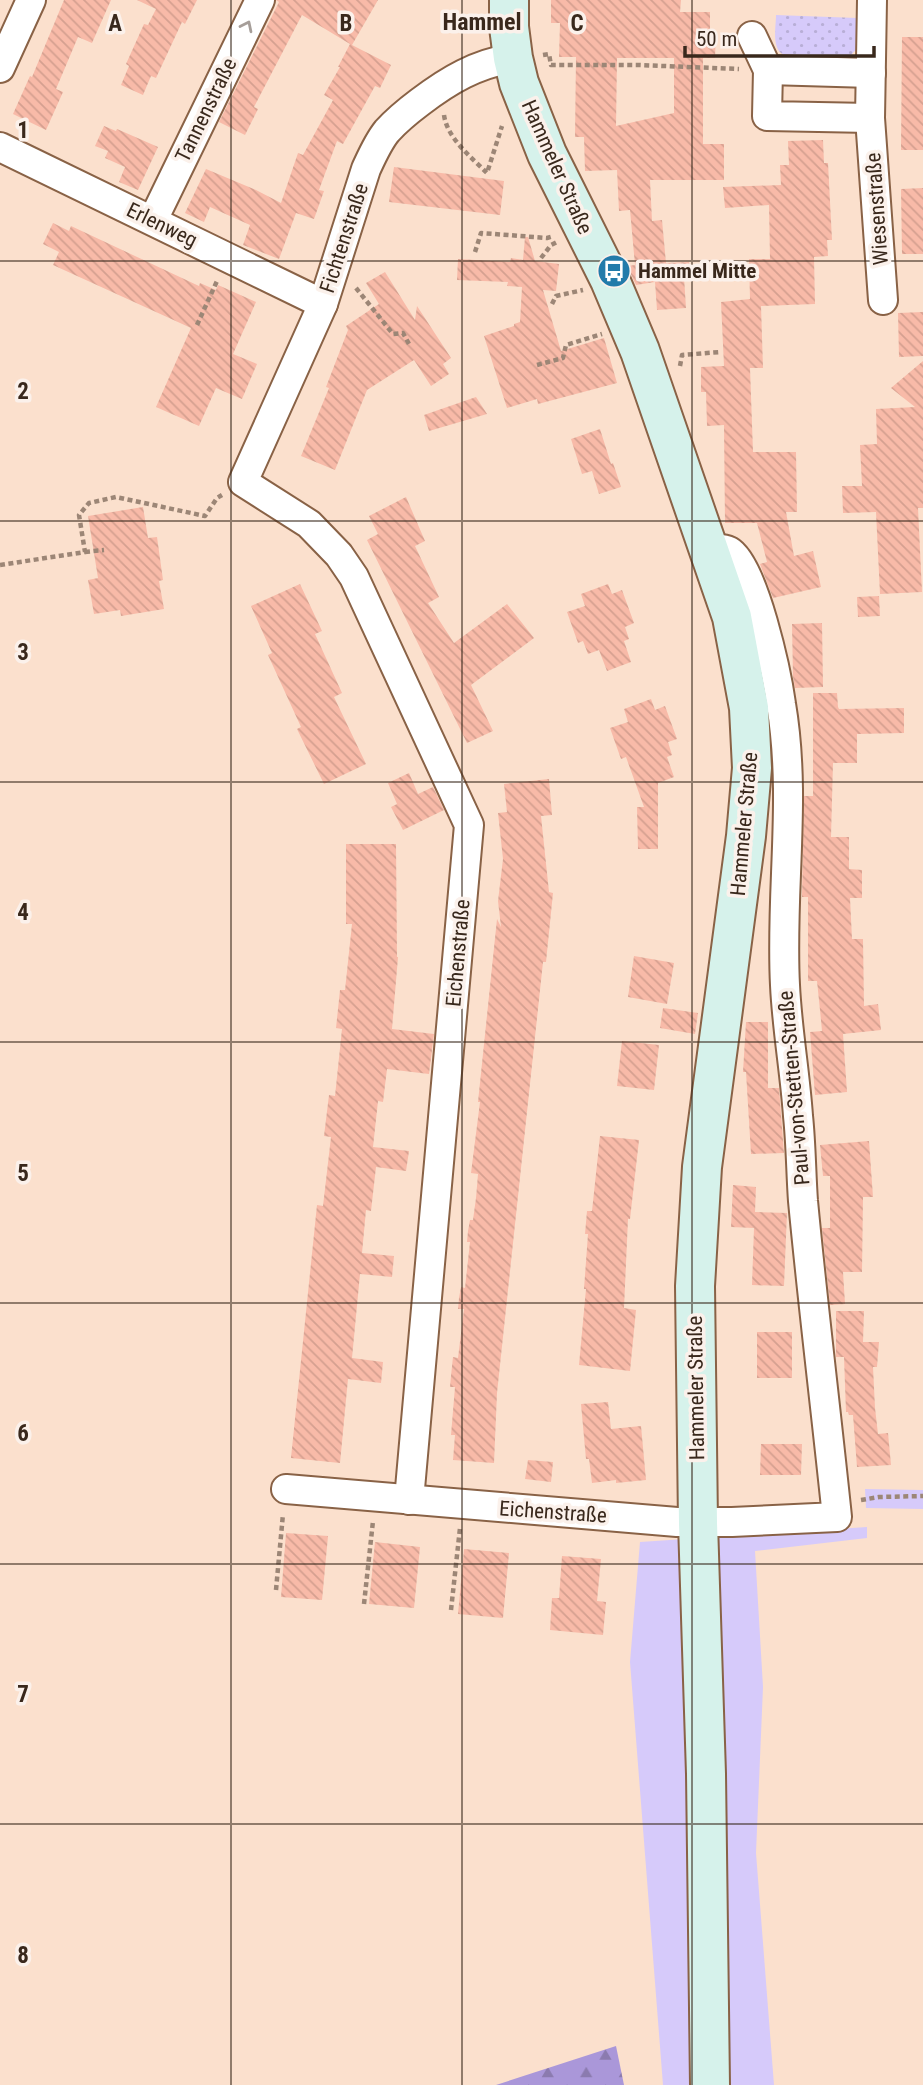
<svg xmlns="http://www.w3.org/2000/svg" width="923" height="2085" viewBox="0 0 923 2085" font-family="'Roboto Condensed',sans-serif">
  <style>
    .green { fill: #d6cafa }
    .forest { fill: url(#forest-firs) }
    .park { fill: url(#park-dots) }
    .building { fill: url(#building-back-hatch); fill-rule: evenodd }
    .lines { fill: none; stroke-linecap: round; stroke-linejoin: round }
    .street-casing { stroke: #896246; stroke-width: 32 }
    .secondary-casing { stroke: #896246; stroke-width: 42 }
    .path { stroke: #9c8676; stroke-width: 4.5; stroke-dasharray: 5 3.5; stroke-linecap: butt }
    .street { stroke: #fff; stroke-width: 28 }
    .secondary { stroke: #d6f2eb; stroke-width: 38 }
    .oneway { stroke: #a69e99 }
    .grid { fill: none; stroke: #39281c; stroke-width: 2; stroke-opacity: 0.55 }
    .labels { text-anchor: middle; stroke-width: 7; stroke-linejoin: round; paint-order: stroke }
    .street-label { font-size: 21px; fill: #39281c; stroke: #fbf1eb }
    .poi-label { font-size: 21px; font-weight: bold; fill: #39281c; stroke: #fbf1eb; text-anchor: start }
    .quarter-label { font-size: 24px; font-weight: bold; fill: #39281c; stroke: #fbf1eb }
    .grid-label { font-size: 23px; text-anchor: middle; font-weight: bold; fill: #39281c; stroke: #fbf1eb; stroke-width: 7; stroke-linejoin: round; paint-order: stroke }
  </style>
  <defs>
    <pattern id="forest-firs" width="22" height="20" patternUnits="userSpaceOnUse" patternTransform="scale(1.75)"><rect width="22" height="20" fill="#aa97d9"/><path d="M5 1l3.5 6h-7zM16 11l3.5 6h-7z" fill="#8b7baf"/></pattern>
    <pattern id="park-dots" width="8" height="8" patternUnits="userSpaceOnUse" patternTransform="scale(1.75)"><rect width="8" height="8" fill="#d6cafa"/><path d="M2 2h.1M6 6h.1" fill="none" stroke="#b8aed6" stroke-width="1.8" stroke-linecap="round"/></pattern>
    <pattern id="building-back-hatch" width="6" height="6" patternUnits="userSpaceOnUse" patternTransform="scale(1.75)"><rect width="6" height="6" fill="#f8baa8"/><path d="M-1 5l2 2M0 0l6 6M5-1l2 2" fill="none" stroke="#d5a090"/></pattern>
  </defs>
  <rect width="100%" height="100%" fill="#fbe0cd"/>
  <!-- green -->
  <g class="green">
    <polygon points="865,1489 923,1490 923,1509 866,1508"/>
    <polygon points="867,1527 867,1538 755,1551 763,1687 756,1853 774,2085 663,2085 630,1662 640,1542"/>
  </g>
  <!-- forest -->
  <polygon class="forest" points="616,2046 624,2085 496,2085"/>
  <!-- park -->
  <path class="park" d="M 776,15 L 857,18 L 856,50 C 853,52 851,56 848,58 C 839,62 788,60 781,53 C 772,45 776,26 776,15 Z"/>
  <!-- building -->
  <g class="building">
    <polygon points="64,0 111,0 92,43 78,37 56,89 63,92 46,130 13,114 30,76 32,77"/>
    <polygon points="137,0 197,0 185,24 182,22 156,78 151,76 143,95 121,85 129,66 126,64 144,24 148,25 156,9"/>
    <polygon points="276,0 378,0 352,45 391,65 380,88 375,86 343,144 337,141 319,190 324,191 314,219 296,213 279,259 243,245 250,225 210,207 204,222 185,213 206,169 256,190 281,203 298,153 303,155 333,100 324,95 340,67 338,67 350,44 302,15 254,107 258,109 245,135 219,122 279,2"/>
    <path d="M 551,0 L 681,0 L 680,12 L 710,12 L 710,32 L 716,32 L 715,58 L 703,58 L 703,144 L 724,144 L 724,180 L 650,180 L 652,221 L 662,220 L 666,263 L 689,262 L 691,275 L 684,277 L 686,308 L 657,310 L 655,282 L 636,285 L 627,266 L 635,265 L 630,210 L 619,211 L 617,170 L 585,171 L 584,137 L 575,137 L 576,57 L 559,57 L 560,23 L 551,23 ZM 617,58 L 674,58 L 674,113 L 616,126 Z"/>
    <polygon points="902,37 923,37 923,150 901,150"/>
    <polygon points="104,126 116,131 117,129 158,147 138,190 119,182 125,167 105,158 108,151 95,146"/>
    <polygon points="823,140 824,163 828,163 832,240 827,240 828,256 814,257 815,304 761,306 763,368 750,368 753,452 796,452 797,512 786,512 794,556 813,551 821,587 773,598 760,564 767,562 757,523 725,523 724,425 707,426 706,392 701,392 701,367 724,366 721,302 750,299 749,259 770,259 769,205 725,208 723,187 781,185 780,165 789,165 788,141"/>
    <polygon points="394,167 504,181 500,215 389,202"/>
    <polygon points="923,188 923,254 902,254 901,189"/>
    <polygon points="53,223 69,231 71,226 199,286 200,283 216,290 218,285 256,302 233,354 257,364 242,399 216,388 199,426 156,407 191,328 53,265 59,252 43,244"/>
    <polygon points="525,237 528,237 535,261 559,264 556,291 543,290 561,351 604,338 617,383 538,404 537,399 507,408 484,336 514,326 514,324 520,322 522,287 507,286 508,282 457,280 458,259 510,262 511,258 523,260"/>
    <polygon points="385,272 415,320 417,306 451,358 443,364 449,374 431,386 414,360 367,390 335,470 301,456 329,388 326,387 348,330 346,326 379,304 366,283"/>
    <polygon points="923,312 923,356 899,357 898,313"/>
    <polygon points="923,361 923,508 918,508 922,592 880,594 876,512 843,513 842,486 862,486 860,445 877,444 876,409 915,407 891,388"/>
    <polygon points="476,397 487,414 429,431 424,415"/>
    <polygon points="600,429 611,464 613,463 621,487 599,494 592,471 582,474 571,439"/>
    <polygon points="406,497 425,541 415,546 439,597 428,603 454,643 507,604 534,638 471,685 493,731 467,743 367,540 378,534 369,516"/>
    <polygon points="143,507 148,538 157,537 163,580 159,581 164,609 121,616 120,610 94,614 88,580 98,578 88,516"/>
    <polygon points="300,584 322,631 315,634 342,693 334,697 366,764 324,784 297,729 301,727 268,655 272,653 251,606"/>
    <polygon points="608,584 612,594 622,590 634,623 625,627 629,639 624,641 631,662 607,671 599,650 588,654 583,641 578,643 567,612 585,606 581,594"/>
    <polygon points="879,596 880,616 858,617 857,597"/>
    <polygon points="822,623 823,687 795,688 793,677 792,624"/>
    <polygon points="813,693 837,693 838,707 839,709 904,708 904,733 857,734 857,763 833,763 831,837 849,837 849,869 862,870 862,898 850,898 852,939 863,939 864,1006 878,1004 881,1030 843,1034 847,1092 815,1095 810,1032 822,1031 820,1010 817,981 808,981 808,897 802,897 804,796 813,796"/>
    <polygon points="651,699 655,710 665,706 677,739 668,742 672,755 667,757 674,777 658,783 658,849 638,849 637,807 644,807 626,757 621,759 610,728 628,722 624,709"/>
    <polygon points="409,773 418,794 433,787 444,810 403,830 391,807 397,804 388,783"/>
    <polygon points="549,779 552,815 541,816 549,892 553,893 546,962 543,962 497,1393 494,1463 453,1460 455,1435 451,1435 455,1387 450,1387 451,1376 453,1357 458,1358 464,1309 458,1309 459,1298 461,1287 465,1288 470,1242 467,1242 468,1231 470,1220 473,1220 476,1198 478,1174 471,1173 480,1102 478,1102 497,919 501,927 498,901 503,859 498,813 507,812 504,784"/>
    <polygon points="346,844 396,844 397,957 398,957 392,1029 434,1034 429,1074 387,1069 383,1102 378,1101 373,1147 409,1151 406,1171 376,1167 371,1211 366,1210 362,1253 394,1256 392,1277 360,1274 352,1358 383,1362 381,1383 348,1379 340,1463 291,1458 317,1205 323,1206 331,1137 324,1136 329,1095 335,1096 342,1029 336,1028 340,990 345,990 352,924 346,924"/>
    <polygon points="634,956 674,963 667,1004 628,997"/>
    <polygon points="663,1008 698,1013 695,1034 660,1028"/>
    <polygon points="746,1022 768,1022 768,1088 779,1088 784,1153 751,1154 746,1072 743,1072"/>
    <polygon points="622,1041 659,1045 654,1090 617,1086"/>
    <polygon points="600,1136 639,1140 630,1219 628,1219 624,1308 636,1310 630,1371 579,1365 586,1289 584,1289 588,1234 585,1234 587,1211 592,1211"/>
    <polygon points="869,1141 873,1197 863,1197 862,1272 843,1272 845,1304 830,1305 822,1228 830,1228 830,1176 823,1176 820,1145"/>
    <polygon points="733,1185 756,1187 755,1212 787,1213 784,1286 752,1285 754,1228 731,1227"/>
    <polygon points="836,1311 864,1311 863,1342 879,1342 877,1367 873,1367 875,1408 878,1434 888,1433 891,1465 857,1467 853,1415 849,1415 848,1412 846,1412 844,1357 836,1357"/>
    <rect x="757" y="1332" width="35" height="46"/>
    <polygon points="608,1402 611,1429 641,1426 646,1480 616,1483 616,1480 592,1483 589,1459 586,1459 581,1404"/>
    <polygon points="761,1444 802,1444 801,1475 760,1475"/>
    <polygon points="528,1460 553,1462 551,1482 525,1479"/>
    <polygon points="286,1533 328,1536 322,1600 281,1597"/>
    <polygon points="375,1542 420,1547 414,1608 369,1604"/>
    <polygon points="464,1549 509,1553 503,1618 458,1614"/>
    <polygon points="562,1556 601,1559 597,1601 606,1602 603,1635 550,1630 552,1598 559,1598"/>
  </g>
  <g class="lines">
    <defs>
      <g id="street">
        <polyline points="872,0 870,118 883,300"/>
        <polyline points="752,36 768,70 767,116 870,118"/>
        <polyline points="0,68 31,0"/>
        <polyline points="768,70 871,73"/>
        <polyline points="0,147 323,304"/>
        <polyline points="153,220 260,0"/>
        <path d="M 286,1489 L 677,1522 L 732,1522 L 837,1517 C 826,1411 813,1306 803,1201 C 801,1173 801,1144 798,1116 C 795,1072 787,1029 785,985 C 780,891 797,798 781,704 C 777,675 754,565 729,551 C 723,548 715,549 708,548"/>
        <path d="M 409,1500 L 469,825 L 354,577 L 339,555 L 309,524 L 243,482 L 323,304 L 366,169 C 372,156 378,142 387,131 C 397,120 408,111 420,102 C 449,80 476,64 513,58"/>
      </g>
      <polyline id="secondary" points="509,0 509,27 513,58 519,83 547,154 610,280 640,351 732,617 749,708 752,768 746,836 702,1167 695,1286 698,1523 706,1774 710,2085"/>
    </defs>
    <!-- street casing -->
    <use href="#street" class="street-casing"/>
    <!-- secondary casing -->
    <use href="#secondary" class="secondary-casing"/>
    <!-- path -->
    <g class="path">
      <polyline points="543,55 549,54 551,65 638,65 739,69"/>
      <path d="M 444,115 C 447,138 471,157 487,173 L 502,126"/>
      <polyline points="475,252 481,233 547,238 554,236"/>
      <polyline points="541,258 551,245 557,242"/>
      <polyline points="356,288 393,334 403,333 409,344"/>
      <polyline points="552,304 556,296 583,290"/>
      <polyline points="197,325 217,281"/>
      <polyline points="537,365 563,358 566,345 602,334"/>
      <polyline points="680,366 682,355 720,352"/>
      <polyline points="85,552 104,550"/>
      <polyline points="0,565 85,552 79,515 89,503 116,497 205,516 217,498 222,495"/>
      <polyline points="861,1500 879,1497 923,1496"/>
      <polyline points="276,1590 283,1514"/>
      <polyline points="364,1604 373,1521"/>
      <polyline points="451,1610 460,1528"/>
    </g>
    <!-- street -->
    <use href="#street" class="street"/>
    <!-- secondary -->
    <use href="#secondary" class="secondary"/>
  </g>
  <!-- one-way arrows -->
  <defs><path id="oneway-chevron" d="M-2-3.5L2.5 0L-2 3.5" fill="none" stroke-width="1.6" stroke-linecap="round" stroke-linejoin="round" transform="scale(1.75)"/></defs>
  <use class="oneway" href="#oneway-chevron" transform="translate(247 26) rotate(-64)"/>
  <!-- grid -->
  <path class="grid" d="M 231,0 L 231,2085M 462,0 L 462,2085M 692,0 L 692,2085M 0,261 L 923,261M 0,521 L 923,521M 0,782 L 923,782M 0,1042 L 923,1042M 0,1303 L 923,1303M 0,1564 L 923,1564M 0,1824 L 923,1824"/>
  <!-- icons -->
  <defs>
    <symbol id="bus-disc" viewBox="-11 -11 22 22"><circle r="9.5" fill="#227baa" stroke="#fbf1eb"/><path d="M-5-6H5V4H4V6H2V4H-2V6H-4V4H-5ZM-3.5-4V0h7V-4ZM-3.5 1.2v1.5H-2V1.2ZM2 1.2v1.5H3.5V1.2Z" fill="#fff"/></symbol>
  </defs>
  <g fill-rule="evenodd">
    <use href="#bus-disc" x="595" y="252" width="38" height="38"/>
  </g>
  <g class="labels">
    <!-- street labels -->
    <g class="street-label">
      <text transform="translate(206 110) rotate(-64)" y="7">Tannenstraße</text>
      <text transform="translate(557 167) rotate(66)" y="7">Hammeler Straße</text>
      <text transform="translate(877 209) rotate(-94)" y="7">Wiesenstraße</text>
      <text transform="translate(162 225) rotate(26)" y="7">Erlenweg</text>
      <text transform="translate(344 238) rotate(-72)" y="7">Fichtenstraße</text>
      <text transform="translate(744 824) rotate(-85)" y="7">Hammeler Straße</text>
      <text transform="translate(458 953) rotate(-85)" y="7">Eichenstraße</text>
      <text transform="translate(794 1088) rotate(-95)" y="7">Paul-von-Stetten-Straße</text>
      <text transform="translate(696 1388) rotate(-91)" y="7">Hammeler Straße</text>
      <text transform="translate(553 1512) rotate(4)" y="7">Eichenstraße</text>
    </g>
    <!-- poi labels -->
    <g class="poi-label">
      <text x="638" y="278">Hammel Mitte</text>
    </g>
    <!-- quarter labels -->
    <g class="quarter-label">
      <text x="482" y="30">Hammel</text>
    </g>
  </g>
  <g class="grid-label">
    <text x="115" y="31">A</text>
    <text x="346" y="31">B</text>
    <text x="577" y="31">C</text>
    <text x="23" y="138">1</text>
    <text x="23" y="399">2</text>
    <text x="23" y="660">3</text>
    <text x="23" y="920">4</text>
    <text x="23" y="1181">5</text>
    <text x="23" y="1441">6</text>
    <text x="23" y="1702">7</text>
    <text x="23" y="1963">8</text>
  </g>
  <!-- scale -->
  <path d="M685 46v10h189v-10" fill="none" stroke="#39281c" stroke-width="3.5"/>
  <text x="696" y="46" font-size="21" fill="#39281c" stroke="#fbf1eb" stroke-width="5" paint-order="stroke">50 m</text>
</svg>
